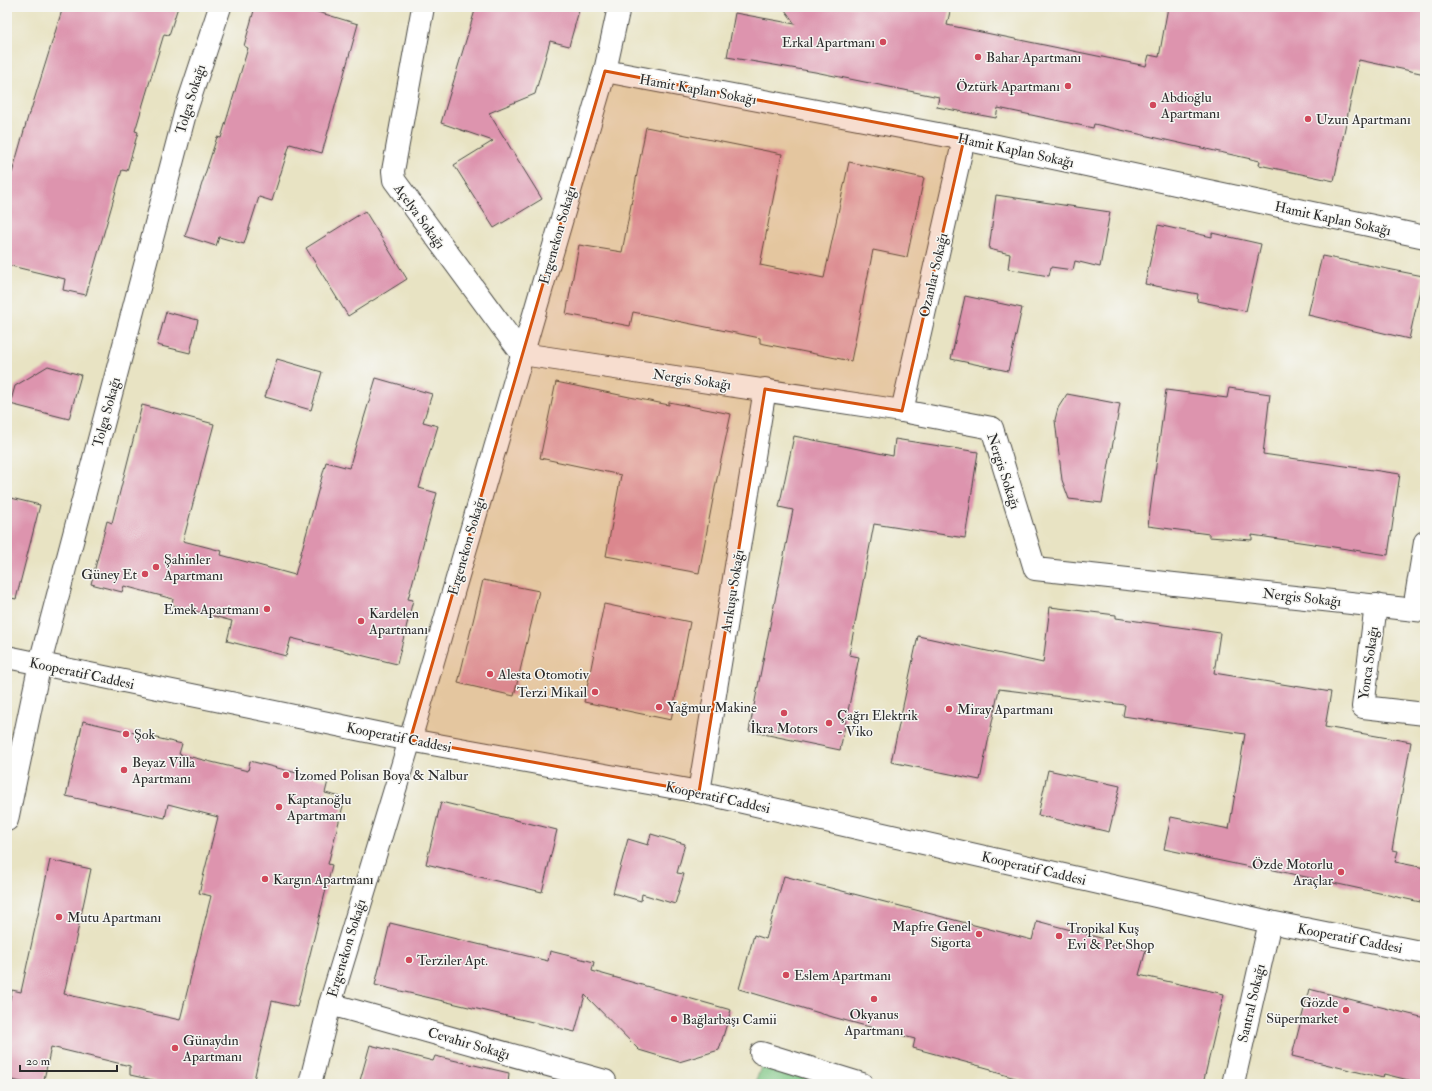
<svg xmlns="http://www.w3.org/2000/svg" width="1432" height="1091" viewBox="0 0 1432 1091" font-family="'IM FELL Double Pica',serif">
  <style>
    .green { fill: #7dc683; stroke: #547857 }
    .building { fill: #dd94ae }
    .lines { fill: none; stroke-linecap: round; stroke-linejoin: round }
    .minor-casing { stroke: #474742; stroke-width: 24 }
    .minor { stroke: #fff; stroke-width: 22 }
    .marked { fill: #d5540f; fill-opacity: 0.2; stroke: #d5540f; stroke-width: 3; stroke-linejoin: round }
    .poi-dot { fill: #d1495b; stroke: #f6f6f2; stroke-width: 1.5 }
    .labels { text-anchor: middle; stroke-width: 3; stroke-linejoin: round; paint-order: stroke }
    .poi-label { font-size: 14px; fill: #2b2b2b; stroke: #f6f6f2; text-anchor: start }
    .street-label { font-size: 14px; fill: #2b2b2b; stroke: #f6f6f2 }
  </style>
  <rect width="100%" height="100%" fill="#f6f6f2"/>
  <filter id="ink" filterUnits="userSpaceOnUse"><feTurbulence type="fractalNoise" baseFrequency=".025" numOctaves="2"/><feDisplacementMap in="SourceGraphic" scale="8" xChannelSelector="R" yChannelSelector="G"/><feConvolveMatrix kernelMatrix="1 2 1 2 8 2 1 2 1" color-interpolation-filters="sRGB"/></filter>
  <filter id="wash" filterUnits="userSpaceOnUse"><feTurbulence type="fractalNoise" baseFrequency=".012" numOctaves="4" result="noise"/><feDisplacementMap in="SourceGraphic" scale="16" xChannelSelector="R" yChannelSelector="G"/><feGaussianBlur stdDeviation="0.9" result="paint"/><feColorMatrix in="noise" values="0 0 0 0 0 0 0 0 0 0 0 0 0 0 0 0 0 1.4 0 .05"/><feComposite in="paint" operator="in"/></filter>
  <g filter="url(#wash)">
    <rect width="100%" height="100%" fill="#e8e3c3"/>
    <!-- green -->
    <polygon class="green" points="762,1064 823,1084 755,1084"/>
    <g id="blocks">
      <!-- building -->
      <g class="building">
        <polygon points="63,7 178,7 169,35 164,34 135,131 138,132 127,171 122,170 86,295 63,290 65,279 7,265 7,172 12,173 29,113 30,113"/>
        <polygon points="255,7 301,7 358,24 322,153 290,144 272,201 259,197 244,244 219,237 216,246 185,236 217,137 221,138 248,48 244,46"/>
        <polygon points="476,7 580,7 569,46 550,41 535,94 489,113 542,199 494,228 454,165 493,141 441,123"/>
        <polygon points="783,7 951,7 947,25 1146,66 1149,55 1159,57 1168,7 1425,7 1425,74 1359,60 1334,181 1259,165 1260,161 1094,124 1093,128 998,108 996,118 937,107 939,97 815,72 727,57 735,13 795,24"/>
        <polygon points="646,127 782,154 760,265 824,278 849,162 924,178 907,257 873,250 851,361 760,343 760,338 633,312 630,326 566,314 579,245 622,252"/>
        <polygon points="996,195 1110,212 1100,267 1075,261 1073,270 1051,267 1049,276 1008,269 1010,254 989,249"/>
        <polygon points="365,211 407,279 348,316 306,248"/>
        <polygon points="1158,225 1212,237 1212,233 1261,244 1246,311 1197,301 1198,294 1145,284"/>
        <polygon points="1322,256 1423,276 1409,339 1308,315"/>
        <polygon points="965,296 1022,308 1008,371 951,359"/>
        <polygon points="166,312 198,320 190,353 157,345"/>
        <polygon points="277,359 322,372 311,410 265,397"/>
        <polygon points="48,366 81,375 69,419 10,404 15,386"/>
        <polygon points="376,378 432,394 423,422 438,426 419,488 437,493 408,599 413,600 397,664 291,638 286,656 227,641 232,621 172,605 173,599 124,586 122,592 91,584 107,521 112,523 142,405 214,424 183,541 222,551 221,555 295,575 326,462 349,468"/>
        <polygon points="556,382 669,405 669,402 731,414 716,483 699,573 606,556 621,475 540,458"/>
        <polygon points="1229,388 1270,394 1263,454 1400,474 1388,555 1252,535 1252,540 1209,537 1209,534 1148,526 1166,390 1227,398"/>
        <polygon points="1067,394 1120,404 1102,503 1069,499 1062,480 1055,420 1058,408"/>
        <polygon points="794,436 893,456 895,439 978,452 965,538 874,524 849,655 859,657 840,750 749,731 793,510 779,507"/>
        <polygon points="7,497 40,505 16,599 7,597"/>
        <polygon points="483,580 539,591 514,696 458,683"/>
        <polygon points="604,604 690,622 671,720 584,702"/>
        <polygon points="1050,607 1116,615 1116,618 1220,633 1214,673 1331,692 1325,727 1411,742 1392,850 1398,851 1395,862 1425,868 1425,903 1260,867 1259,869 1164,849 1171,817 1229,829 1245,734 1123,716 1125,705 999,689 980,780 891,762 918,636 1043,663"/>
        <polygon points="83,721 182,744 179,754 248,771 250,761 328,781 325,793 345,798 328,864 332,865 297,1007 272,1001 253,1084 171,1084 130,1075 130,1066 51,1047 43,1084 31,1084 7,1079 7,1012 12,990 21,992 50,860 91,869 64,994 180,1020 211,896 199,893 218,817 168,804 165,818 66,796"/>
        <polygon points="1048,770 1120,786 1109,832 1038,815"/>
        <polygon points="441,802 557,830 542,892 426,864"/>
        <polygon points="651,834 685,844 677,873 684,874 675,904 642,894 641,901 613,893 628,839 648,845"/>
        <polygon points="784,876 1032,940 1037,921 1146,950 1139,975 1224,994 1203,1084 1036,1084 991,1071 991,1069 913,1048 915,1039 836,1018 739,989 754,935 766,939"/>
        <polygon points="390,923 548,961 550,951 594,962 592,971 731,1010 719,1050 679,1062 639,1050 585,995 575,1032 375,985"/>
        <polygon points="1309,989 1425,1018 1425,1084 1384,1074 1383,1078 1292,1056"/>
        <polygon points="370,1045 433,1061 435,1056 509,1073 508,1084 359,1084"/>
      </g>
    </g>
  </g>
  <g filter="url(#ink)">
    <use href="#blocks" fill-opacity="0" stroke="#474742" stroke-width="1"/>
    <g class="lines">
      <defs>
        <g id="minor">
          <polyline points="423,7 393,171 394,180 522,354 902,411 992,428 1035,569 1425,611"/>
          <polyline points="605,71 964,139 1425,237"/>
          <polyline points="902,411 964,139"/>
          <polyline points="1376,605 1363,707 1425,714"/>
          <polyline points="1414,609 1425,542"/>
          <polyline points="7,657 410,740 699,792 1270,922 1425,953"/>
          <polyline points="699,792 765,389"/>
          <polyline points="7,820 40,663 186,110 220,7"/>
          <polyline points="330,1004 605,1081 604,1084"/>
          <polyline points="761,1053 862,1084"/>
          <polyline points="310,1084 330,1004 410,740 605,71 619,7"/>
          <polyline points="1233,1084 1270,922"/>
        </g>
      </defs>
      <!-- minor casing -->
      <use href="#minor" class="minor-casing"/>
      <!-- minor -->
      <use href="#minor" class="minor"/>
    </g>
  </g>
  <!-- marked area -->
  <path class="marked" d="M 605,71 L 964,139 L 902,411 L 765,389 L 699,792 L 410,740 Z"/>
  <!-- markers -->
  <g class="poi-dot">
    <circle cx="883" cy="42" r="4"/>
    <circle cx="978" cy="57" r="4"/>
    <circle cx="1068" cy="86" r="4"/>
    <circle cx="1153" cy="105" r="4"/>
    <circle cx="1308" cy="119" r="4"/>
    <circle cx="156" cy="567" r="4"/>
    <circle cx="145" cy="574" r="4"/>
    <circle cx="267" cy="609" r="4"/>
    <circle cx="361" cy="621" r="4"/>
    <circle cx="490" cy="674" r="4"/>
    <circle cx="595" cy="692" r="4"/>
    <circle cx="659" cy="707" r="4"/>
    <circle cx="949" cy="709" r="4"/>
    <circle cx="784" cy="713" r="4"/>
    <circle cx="829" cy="723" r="4"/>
    <circle cx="126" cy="734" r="4"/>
    <circle cx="124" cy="770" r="4"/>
    <circle cx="286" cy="775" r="4"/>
    <circle cx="279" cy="807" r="4"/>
    <circle cx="1341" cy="872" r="4"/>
    <circle cx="265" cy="879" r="4"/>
    <circle cx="59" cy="917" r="4"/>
    <circle cx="979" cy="934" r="4"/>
    <circle cx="1059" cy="936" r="4"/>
    <circle cx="409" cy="960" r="4"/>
    <circle cx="786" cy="975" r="4"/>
    <circle cx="874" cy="999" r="4"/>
    <circle cx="1346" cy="1010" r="4"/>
    <circle cx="674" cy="1019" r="4"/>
    <circle cx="175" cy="1048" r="4"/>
  </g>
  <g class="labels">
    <!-- poi labels -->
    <g class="poi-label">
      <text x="875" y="47" text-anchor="end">Erkal Apartmanı</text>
      <text x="986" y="62">Bahar Apartmanı</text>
      <text x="1060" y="91" text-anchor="end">Öztürk Apartmanı</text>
      <text x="1161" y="102">Abdioğlu<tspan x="1161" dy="16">Apartmanı</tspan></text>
      <text x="1316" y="124">Uzun Apartmanı</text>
      <text x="164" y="564">Şahinler<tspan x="164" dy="16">Apartmanı</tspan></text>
      <text x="137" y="579" text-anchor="end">Güney Et</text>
      <text x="259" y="614" text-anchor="end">Emek Apartmanı</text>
      <text x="369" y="618">Kardelen<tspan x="369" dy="16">Apartmanı</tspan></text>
      <text x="498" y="679">Alesta Otomotiv</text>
      <text x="587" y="697" text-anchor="end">Terzi Mikail</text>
      <text x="667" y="712">Yağmur Makine</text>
      <text x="957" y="714">Miray Apartmanı</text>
      <text x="837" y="720">Çağrı Elektrik<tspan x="837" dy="16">- Viko</tspan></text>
      <text x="784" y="733" text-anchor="middle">İkra Motors</text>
      <text x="134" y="739">Şok</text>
      <text x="132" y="767">Beyaz Villa<tspan x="132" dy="16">Apartmanı</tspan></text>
      <text x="294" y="780">İzomed Polisan Boya &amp; Nalbur</text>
      <text x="287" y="804">Kaptanoğlu<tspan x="287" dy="16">Apartmanı</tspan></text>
      <text x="1333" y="869" text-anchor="end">Özde Motorlu<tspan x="1333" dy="16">Araçlar</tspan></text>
      <text x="273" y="884">Kargın Apartmanı</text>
      <text x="67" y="922">Mutu Apartmanı</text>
      <text x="971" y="931" text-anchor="end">Mapfre Genel<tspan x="971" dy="16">Sigorta</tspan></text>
      <text x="1067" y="933">Tropikal Kuş<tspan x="1067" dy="16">Evi &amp; Pet Shop</tspan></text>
      <text x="417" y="965">Terziler Apt.</text>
      <text x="794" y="980">Eslem Apartmanı</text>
      <text x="1338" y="1007" text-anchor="end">Gözde<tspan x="1338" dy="16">Süpermarket</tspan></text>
      <text x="874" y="1019" text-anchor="middle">Okyanus<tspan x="874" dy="16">Apartmanı</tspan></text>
      <text x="682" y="1024">Bağlarbaşı Camii</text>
      <text x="183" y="1045">Günaydın<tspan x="183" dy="16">Apartmanı</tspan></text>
    </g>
    <!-- street labels -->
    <g class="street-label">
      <text transform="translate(698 89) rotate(10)" y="5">Hamit Kaplan Sokağı</text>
      <text transform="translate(190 99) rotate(-73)" y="5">Tolga Sokağı</text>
      <text transform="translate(1016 150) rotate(12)" y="5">Hamit Kaplan Sokağı</text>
      <text transform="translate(420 216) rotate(54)" y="5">Açelya Sokağı</text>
      <text transform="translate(1333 218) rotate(12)" y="5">Hamit Kaplan Sokağı</text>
      <text transform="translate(557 235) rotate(-74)" y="5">Ergenekon Sokağı</text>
      <text transform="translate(933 275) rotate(-77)" y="5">Ozanlar Sokağı</text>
      <text transform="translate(692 379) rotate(8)" y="5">Nergis Sokağı</text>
      <text transform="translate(106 412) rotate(-75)" y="5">Tolga Sokağı</text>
      <text transform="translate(1004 471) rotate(72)" y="5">Nergis Sokağı</text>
      <text transform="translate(466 546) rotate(-74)" y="5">Ergenekon Sokağı</text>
      <text transform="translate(732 591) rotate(-81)" y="5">Arıkuşu Sokağı</text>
      <text transform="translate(1302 597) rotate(6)" y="5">Nergis Sokağı</text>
      <text transform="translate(1368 663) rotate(-82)" y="5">Yonca Sokağı</text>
      <text transform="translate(82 673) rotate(12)" y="5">Kooperatif Caddesi</text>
      <text transform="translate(399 737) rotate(11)" y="5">Kooperatif Caddesi</text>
      <text transform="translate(718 797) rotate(12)" y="5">Kooperatif Caddesi</text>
      <text transform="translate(1034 868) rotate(13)" y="5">Kooperatif Caddesi</text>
      <text transform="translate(1350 938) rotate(11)" y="5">Kooperatif Caddesi</text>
      <text transform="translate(346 948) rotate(-73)" y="5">Ergenekon Sokağı</text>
      <text transform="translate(1251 1003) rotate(-77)" y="5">Santral Sokağı</text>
      <text transform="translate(469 1043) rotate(16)" y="5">Cevahir Sokağı</text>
    </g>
  </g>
  <!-- margin -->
  <rect width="1432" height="1091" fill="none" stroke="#f6f6f2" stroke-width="24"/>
  <!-- scale -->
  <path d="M20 1065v6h97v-6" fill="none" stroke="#2b2b2b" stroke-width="2"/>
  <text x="26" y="1065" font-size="12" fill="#2b2b2b" stroke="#f6f6f2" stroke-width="3" paint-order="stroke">20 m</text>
</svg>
